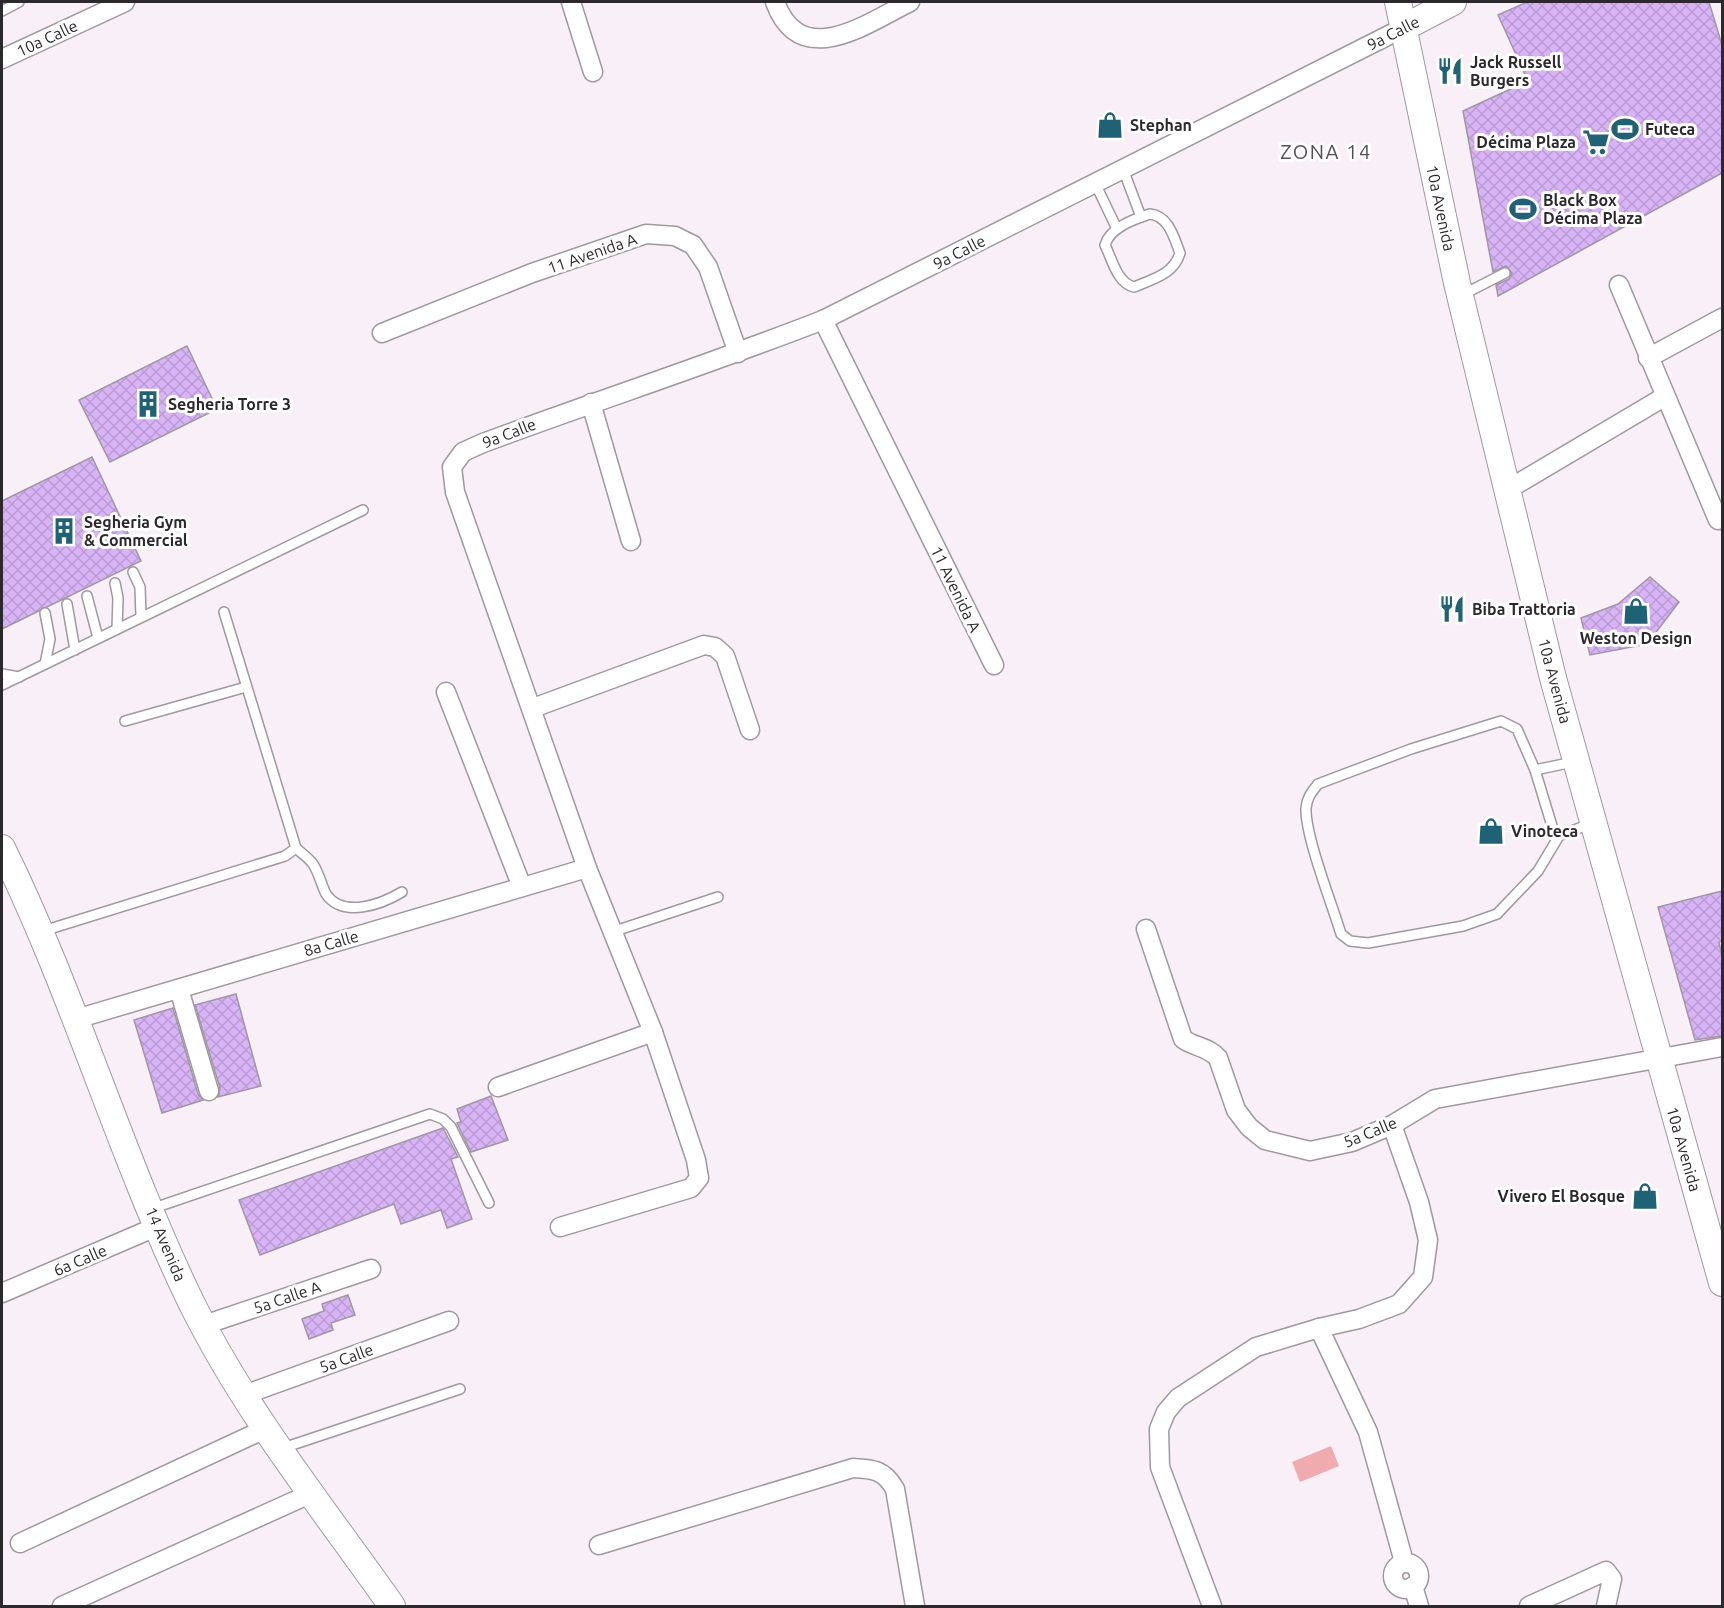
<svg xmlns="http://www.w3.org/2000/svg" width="1724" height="1608" viewBox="0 0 1724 1608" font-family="Ubuntu,sans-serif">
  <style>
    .park { fill: #efabae }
    .building { fill: url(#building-cross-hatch); stroke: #9d98a2; stroke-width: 1.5 }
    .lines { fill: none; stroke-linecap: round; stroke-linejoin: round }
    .lane-casing { stroke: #a0989f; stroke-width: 12 }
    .street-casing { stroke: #a0989f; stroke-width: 21 }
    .secondary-casing { stroke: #a0989f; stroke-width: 28 }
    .lane { stroke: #fff; stroke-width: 9 }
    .street { stroke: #fff; stroke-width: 18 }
    .secondary { stroke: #fff; stroke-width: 26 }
    .labels { text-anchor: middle; stroke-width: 6; stroke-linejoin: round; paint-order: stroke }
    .street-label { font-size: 16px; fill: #2c292c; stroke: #fff }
    .poi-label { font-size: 16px; font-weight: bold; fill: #2c292c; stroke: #fff; text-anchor: start }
    .quarter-label { font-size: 20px; letter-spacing: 1.5px; fill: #554e54; stroke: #fff }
  </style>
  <defs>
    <pattern id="building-cross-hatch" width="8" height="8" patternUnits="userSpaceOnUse" patternTransform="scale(1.5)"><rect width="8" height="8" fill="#d8b4f7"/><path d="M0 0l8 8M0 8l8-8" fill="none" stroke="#ba9bd4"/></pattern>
  </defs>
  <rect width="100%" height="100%" fill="#f9eff7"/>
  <!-- park -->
  <polygon class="park" points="1331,1446 1339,1466 1300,1482 1292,1462"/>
  <!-- building -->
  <g class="building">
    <polygon points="1527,2 1709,2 1722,45 1722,173 1498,296 1496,285 1509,279 1512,273 1506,266 1493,272 1463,111 1528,81 1498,15"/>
    <polygon points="187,346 217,409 110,462 79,400"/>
    <polygon points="92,457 141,561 2,629 2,501"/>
    <polygon points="1650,577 1679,602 1647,644 1590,655 1581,618 1618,604"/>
    <polygon points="1722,891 1722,941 1719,942 1722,956 1722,1036 1695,1040 1658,907"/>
    <polygon points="236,994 261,1086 218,1097 220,1088 195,1005"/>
    <polygon points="173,1008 198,1094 203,1100 162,1113 134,1020"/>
    <polygon points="491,1096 508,1140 471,1152 457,1123 461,1122 457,1109"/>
    <polygon points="443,1128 458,1157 451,1159 472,1219 447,1228 441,1210 401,1224 394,1204 260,1255 239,1200"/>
    <polygon points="348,1295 355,1315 331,1323 333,1330 309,1339 302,1319 324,1311 322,1304"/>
  </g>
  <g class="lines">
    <defs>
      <g id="lane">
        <polyline points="2,11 19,2"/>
        <polyline points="1123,169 1141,217"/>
        <polyline points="1095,183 1117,229"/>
        <path d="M 1150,214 C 1169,216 1174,238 1180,253 C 1174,274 1153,279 1134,287 C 1117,283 1112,259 1105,245 C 1110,227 1135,219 1150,214 Z"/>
        <polyline points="1462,295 1505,273"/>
        <polyline points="133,572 140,587 141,617"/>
        <polyline points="115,583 118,598 117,629"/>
        <polyline points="87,596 98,638"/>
        <polyline points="67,604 75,650"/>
        <polyline points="45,613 50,639 45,664"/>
        <polyline points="2,674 19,677"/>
        <polyline points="2,685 363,510"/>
        <polyline points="125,721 246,687"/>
        <path d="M 1573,762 L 1535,770 L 1517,729 L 1501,721 L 1411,749 L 1318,784 C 1312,792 1307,797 1306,808 C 1305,836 1332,904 1341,934 L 1350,941 L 1368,943 L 1463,926 L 1497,914 L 1538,871 L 1559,836 L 1592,823"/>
        <polyline points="1535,770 1556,839"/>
        <path d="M 296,848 C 301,853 309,858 313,864 C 319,873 321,884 326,894 C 343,919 382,904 402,892"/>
        <polyline points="43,931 285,856 296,848 224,612"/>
        <polyline points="612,932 718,897"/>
        <polyline points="151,1209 430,1114 443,1119 451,1127 489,1203"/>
        <polyline points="280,1449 460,1389"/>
      </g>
      <g id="street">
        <polyline points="571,2 593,72"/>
        <path d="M 775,2 C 801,72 867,23 910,2"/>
        <polyline points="2,59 125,2"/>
        <polyline points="1619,285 1718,520"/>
        <polyline points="823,320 994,665"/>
        <polyline points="382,333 532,273 646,234 675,236 693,245 708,267 738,353"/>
        <polyline points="1648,358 1722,318"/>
        <polyline points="591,403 631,541"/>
        <polyline points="1507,490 1664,397"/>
        <polyline points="446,692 522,887"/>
        <polyline points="533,708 704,645 715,647 725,656 750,730"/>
        <path d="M 1146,929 L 1183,1039 C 1194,1047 1209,1047 1218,1058 L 1236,1110 L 1249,1127 L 1265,1140 L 1310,1151 L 1352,1142 L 1392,1125 L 1435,1099 L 1722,1047"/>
        <polyline points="179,989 209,1091"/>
        <polyline points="76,1019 587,868"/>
        <polyline points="498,1087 653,1032"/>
        <path d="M 560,1227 L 691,1188 L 699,1178 L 696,1160 L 653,1032 L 587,868 L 455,492 L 452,467 L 463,452 L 483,443 C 596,401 710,364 823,320 L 1405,27"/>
        <polyline points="2,1293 158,1226"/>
        <polyline points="204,1325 371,1269"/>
        <polyline points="1319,1328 1368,1432 1404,1562"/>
        <polyline points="244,1395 449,1321"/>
        <polyline points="20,1543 265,1429"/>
        <path d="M 599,1545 L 853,1468 C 874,1469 884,1470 895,1489 L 915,1606"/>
        <circle cx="1406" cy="1576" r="13"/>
        <polyline points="1413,1586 1419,1606"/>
        <polyline points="62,1606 312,1493"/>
        <polyline points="1212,1606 1160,1467 1159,1429 1166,1412 1178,1398 1256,1347 1319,1328 1359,1319 1399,1304 1423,1277 1428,1240 1419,1202 1392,1125"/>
        <polyline points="1529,1606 1606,1571 1612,1579 1606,1606"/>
      </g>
      <g id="secondary">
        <polyline points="1398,2 1457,283 1553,678 1722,1283"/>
        <polyline points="1405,27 1453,2"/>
        <path d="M 2,848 C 75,996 120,1156 192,1304 C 246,1413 323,1508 392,1606"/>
      </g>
    </defs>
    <!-- lane casing -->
    <use href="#lane" class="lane-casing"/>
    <!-- street casing -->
    <use href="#street" class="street-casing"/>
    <!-- secondary casing -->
    <use href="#secondary" class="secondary-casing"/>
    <!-- lane -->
    <use href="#lane" class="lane"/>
    <!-- street -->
    <use href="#street" class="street"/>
    <!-- secondary -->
    <use href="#secondary" class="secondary"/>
  </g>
  <!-- icons -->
  <defs>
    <symbol id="restaurant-bare" viewBox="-9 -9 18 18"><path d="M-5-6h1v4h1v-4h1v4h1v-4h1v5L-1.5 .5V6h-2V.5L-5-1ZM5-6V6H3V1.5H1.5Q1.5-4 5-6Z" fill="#1f6275" stroke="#fff" stroke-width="2.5" paint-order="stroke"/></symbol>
    <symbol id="shop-bare" viewBox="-9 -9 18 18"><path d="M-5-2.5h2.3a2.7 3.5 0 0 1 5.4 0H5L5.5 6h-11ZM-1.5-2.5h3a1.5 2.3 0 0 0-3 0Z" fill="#1f6275" stroke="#fff" stroke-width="2.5" paint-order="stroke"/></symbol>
    <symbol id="stadium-bare" viewBox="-9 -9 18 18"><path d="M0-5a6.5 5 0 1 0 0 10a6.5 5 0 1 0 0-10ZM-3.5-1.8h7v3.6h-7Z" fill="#1f6275" stroke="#fff" stroke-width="2.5" paint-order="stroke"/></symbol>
    <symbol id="supermarket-bare" viewBox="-9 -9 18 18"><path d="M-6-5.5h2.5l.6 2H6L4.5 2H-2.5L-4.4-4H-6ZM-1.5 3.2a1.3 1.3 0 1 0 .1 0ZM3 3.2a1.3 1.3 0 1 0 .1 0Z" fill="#1f6275" stroke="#fff" stroke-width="2.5" paint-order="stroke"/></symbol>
    <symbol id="building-bare" viewBox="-9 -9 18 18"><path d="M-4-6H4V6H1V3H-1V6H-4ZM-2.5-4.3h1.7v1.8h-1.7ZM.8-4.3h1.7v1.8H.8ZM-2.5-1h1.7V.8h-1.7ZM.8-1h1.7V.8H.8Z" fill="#1f6275" stroke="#fff" stroke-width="2.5" paint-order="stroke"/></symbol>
  </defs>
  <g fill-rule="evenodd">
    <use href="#restaurant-bare" x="1431" y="52" width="38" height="38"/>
    <use href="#shop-bare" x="1091" y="106" width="38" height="38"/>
    <use href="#stadium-bare" x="1606" y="110" width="38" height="38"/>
    <use href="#supermarket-bare" x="1577" y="123" width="38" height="38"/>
    <use href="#stadium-bare" x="1504" y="190" width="38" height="38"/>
    <use href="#building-bare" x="129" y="385" width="38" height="38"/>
    <use href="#building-bare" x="45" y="512" width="38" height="38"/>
    <use href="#restaurant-bare" x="1433" y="590" width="38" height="38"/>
    <use href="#shop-bare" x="1617" y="592" width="38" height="38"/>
    <use href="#shop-bare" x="1472" y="812" width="38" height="38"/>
    <use href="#shop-bare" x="1626" y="1177" width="38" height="38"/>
  </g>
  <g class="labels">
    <!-- street labels -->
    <g class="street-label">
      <text transform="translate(1393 33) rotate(-27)" y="6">9a Calle</text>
      <text transform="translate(47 38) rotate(-25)" y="6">10a Calle</text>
      <text transform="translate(1441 208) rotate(78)" y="6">10a Avenida</text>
      <text transform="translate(959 252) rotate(-27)" y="6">9a Calle</text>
      <text transform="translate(592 253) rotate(-19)" y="6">11 Avenida A</text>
      <text transform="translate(509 433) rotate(-21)" y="6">9a Calle</text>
      <text transform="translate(956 589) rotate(64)" y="6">11 Avenida A</text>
      <text transform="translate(1555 681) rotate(75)" y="6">10a Avenida</text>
      <text transform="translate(331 943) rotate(-16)" y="6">8a Calle</text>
      <text transform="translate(1370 1132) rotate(-22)" y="6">5a Calle</text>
      <text transform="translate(1684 1149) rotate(74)" y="6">10a Avenida</text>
      <text transform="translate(166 1244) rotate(67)" y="6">14 Avenida</text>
      <text transform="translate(80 1260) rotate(-23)" y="6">6a Calle</text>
      <text transform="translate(287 1297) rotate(-19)" y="6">5a Calle A</text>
      <text transform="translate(346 1358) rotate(-20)" y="6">5a Calle</text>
    </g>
    <!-- poi labels -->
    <g class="poi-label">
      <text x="1470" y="68">Jack Russell<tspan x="1470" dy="18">Burgers</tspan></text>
      <text x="1130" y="131">Stephan</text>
      <text x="1645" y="135">Futeca</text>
      <text x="1576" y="148" text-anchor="end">Décima Plaza</text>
      <text x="1543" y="206">Black Box<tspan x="1543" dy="18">Décima Plaza</tspan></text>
      <text x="168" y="410">Segheria Torre 3</text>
      <text x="84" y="528">Segheria Gym<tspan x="84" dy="18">&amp; Commercial</tspan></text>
      <text x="1472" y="615">Biba Trattoria</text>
      <text x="1636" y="644" text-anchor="middle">Weston Design</text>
      <text x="1511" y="837">Vinoteca</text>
      <text x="1625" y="1202" text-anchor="end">Vivero El Bosque</text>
    </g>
    <!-- quarter labels -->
    <g class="quarter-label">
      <text x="1326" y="159">ZONA 14</text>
    </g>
  </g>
  <!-- border -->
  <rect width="1724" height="1608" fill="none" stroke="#2c292c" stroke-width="6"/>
</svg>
